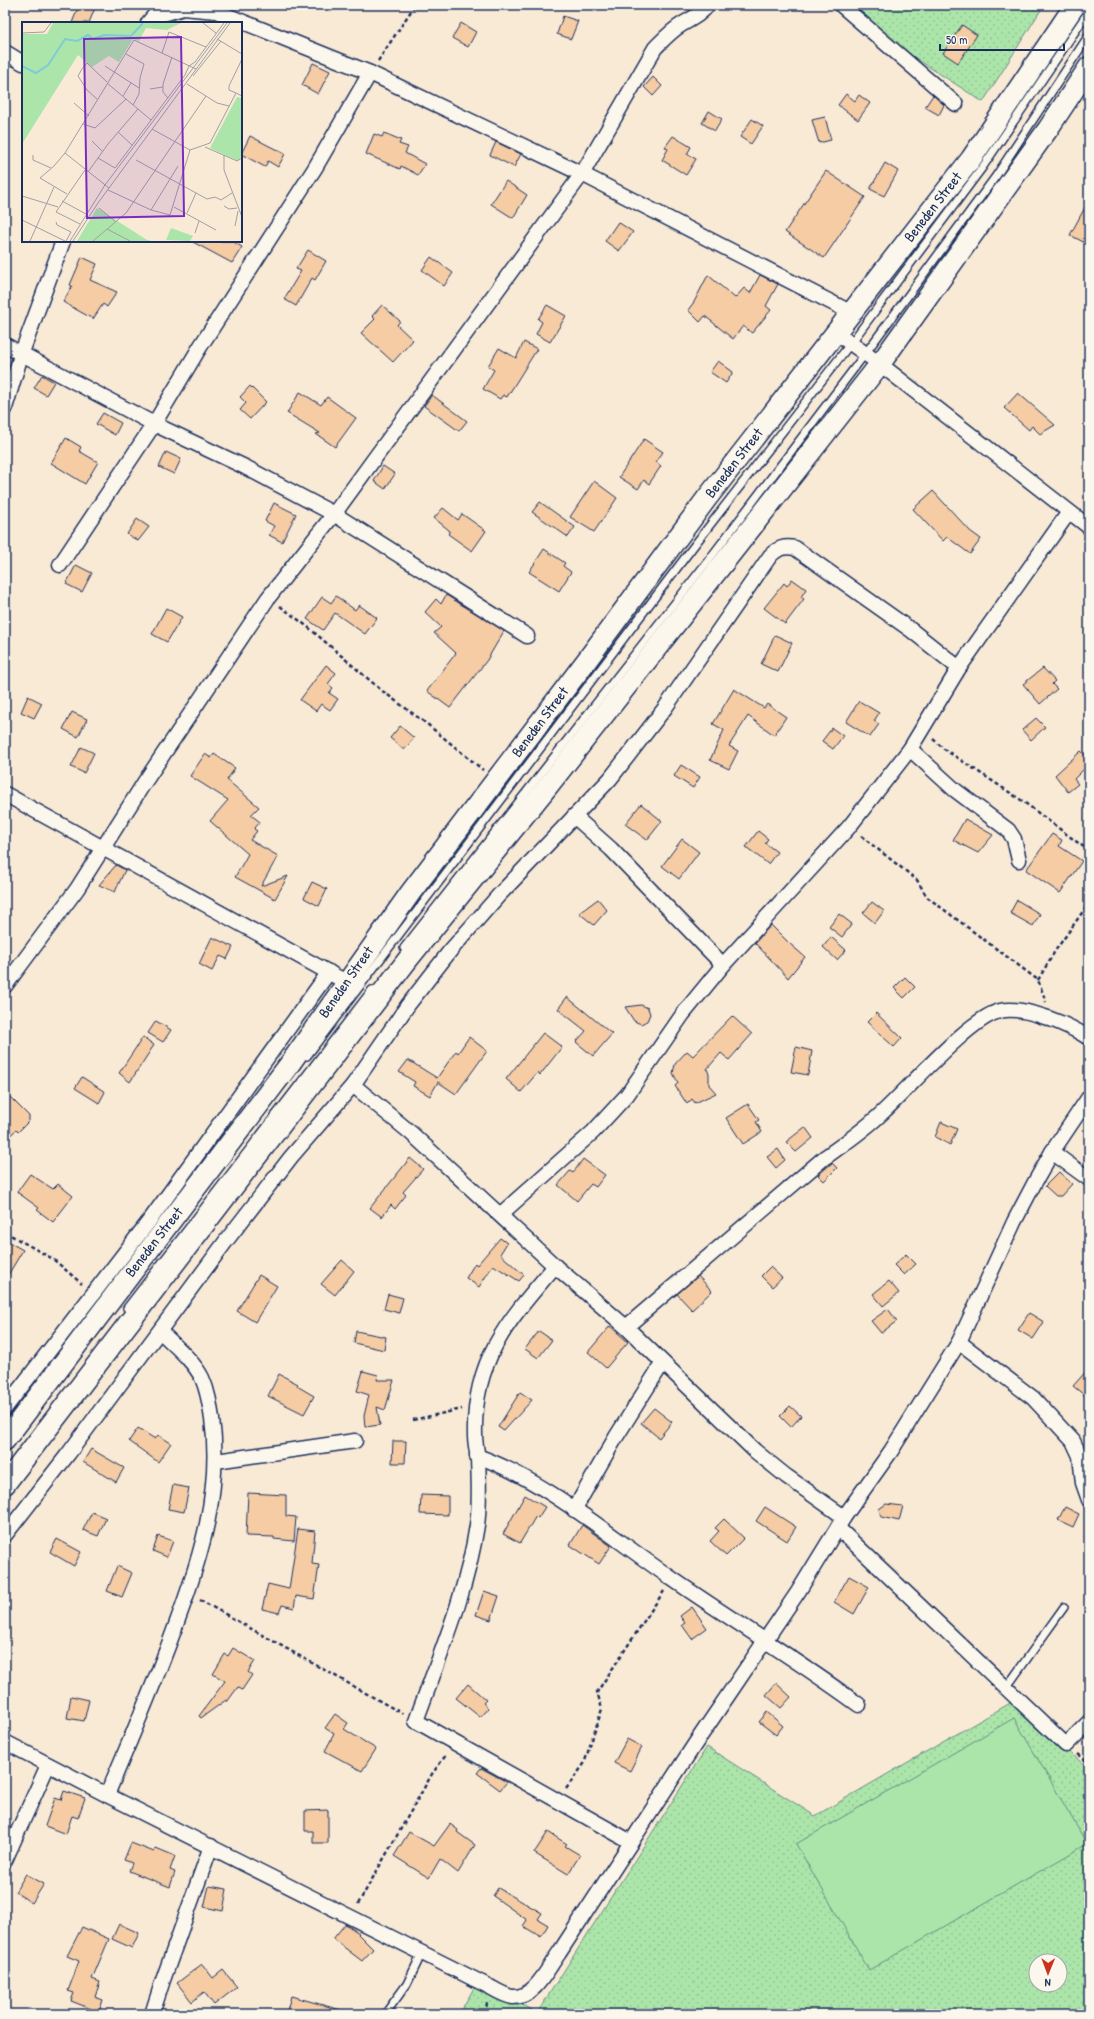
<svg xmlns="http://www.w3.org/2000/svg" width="1094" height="2019" viewBox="0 0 1094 2019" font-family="'Patrick Hand',sans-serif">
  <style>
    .grass { fill: url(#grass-dots); stroke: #648a84; fill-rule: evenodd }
    .pitch { fill: #ace5a9; stroke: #648a84 }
    .building { fill: #f5cca4; stroke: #1b2f5e }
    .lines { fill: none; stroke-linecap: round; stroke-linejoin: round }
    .service-casing { stroke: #1b2f5e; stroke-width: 10 }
    .minor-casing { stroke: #1b2f5e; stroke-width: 17 }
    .secondary-casing { stroke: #1b2f5e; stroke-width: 23 }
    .path { stroke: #1b2f5e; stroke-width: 2.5; stroke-dasharray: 4 3; stroke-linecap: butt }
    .service { stroke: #fbf7ec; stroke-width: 7 }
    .minor { stroke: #fbf7ec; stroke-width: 14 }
    .secondary { stroke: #fbf7ec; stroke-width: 20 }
    .labels { text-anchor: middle; stroke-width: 3; stroke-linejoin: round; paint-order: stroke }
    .street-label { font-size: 15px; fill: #1b2f5e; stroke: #fbf7ec }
    .inset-river { fill: none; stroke: #7cccd7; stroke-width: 2 }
    .inset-road { fill: none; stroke: #a09fa6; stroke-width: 1 }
    .view { fill: #7b2cbf; fill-opacity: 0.15; stroke: #7b2cbf; stroke-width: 2 }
    .inset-edge { fill: none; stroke: #1b2f5e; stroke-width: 2 }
  </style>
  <defs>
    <pattern id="grass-dots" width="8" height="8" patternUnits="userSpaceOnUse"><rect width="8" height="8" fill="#ace5a9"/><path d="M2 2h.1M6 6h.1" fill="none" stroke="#93c594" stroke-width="1.8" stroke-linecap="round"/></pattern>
  </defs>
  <rect width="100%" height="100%" fill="#f9ead6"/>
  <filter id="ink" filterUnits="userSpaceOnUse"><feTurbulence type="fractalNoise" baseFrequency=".025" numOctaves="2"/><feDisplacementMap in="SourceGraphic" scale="8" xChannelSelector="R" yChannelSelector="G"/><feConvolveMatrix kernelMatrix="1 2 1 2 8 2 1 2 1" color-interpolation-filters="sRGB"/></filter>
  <g filter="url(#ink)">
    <!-- grass -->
    <g class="grass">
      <polygon points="834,5 1044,5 983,102"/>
      <path d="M 1012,1702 L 1089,1769 L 1089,2014 L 459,2014 L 478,1981 L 537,2013 L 707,1747 L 815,1816 ZM 1036,1961 L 1060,1961 L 1060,1985 L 1036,1985 Z"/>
    </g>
    <!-- pitch -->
    <polygon class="pitch" points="1014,1718 1087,1844 869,1970 796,1844"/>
    <!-- building -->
    <g class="building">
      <polygon points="79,5 96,5 89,23 72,23"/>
      <polygon points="563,16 578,21 571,39 557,34"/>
      <polygon points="461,23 476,32 468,47 452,38"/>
      <polygon points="962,25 977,35 958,63 943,53"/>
      <polygon points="313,63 330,71 318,94 302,85"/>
      <polygon points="653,77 662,86 653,96 644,87"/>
      <polygon points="846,94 855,101 859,95 870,103 858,120 838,105"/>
      <polygon points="933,95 944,105 939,115 925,107"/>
      <polygon points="709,111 722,119 715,131 702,123"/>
      <polygon points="825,117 831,140 819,143 812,120"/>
      <polygon points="752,119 763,126 751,144 740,137"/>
      <polygon points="384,133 401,140 399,144 408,147 405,153 425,164 418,175 401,166 400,169 366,154 374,134 382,137"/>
      <polygon points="250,136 285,154 278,167 268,161 265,167 241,154"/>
      <polygon points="673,136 691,147 687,154 696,159 686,175 662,160 668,149 665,147"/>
      <polygon points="496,142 521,154 514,167 490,155"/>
      <polygon points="885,163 898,171 884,196 870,189"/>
      <polygon points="826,171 865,197 824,258 785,232"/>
      <polygon points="506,181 527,195 513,218 491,204"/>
      <polygon points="1089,200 1089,245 1070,235"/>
      <polygon points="618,222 633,232 619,251 605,241"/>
      <polygon points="191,241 232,241 242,247 232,263"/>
      <polygon points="308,250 326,261 315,280 312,278 296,306 284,299 301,271 296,269"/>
      <polygon points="82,257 97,264 90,280 117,292 107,307 103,304 93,319 63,302 72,286 70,285"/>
      <polygon points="431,257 453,273 444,286 422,270"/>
      <polygon points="708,275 735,298 744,288 750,293 760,275 778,284 766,306 771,310 752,333 743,326 733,339 705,316 700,322 688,310 694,302"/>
      <polygon points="382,305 400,321 397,325 413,340 393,362 361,333 375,319 372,316"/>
      <polygon points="547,305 566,316 550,342 536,334 542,322 538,319"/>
      <polygon points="524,342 537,349 507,397 503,395 500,399 483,389 494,370 488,366 499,348 516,358"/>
      <polygon points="718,361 733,372 726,383 710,372"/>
      <polygon points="42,375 54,382 46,395 34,388"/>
      <polygon points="250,386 266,402 250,419 240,410 246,403 240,397"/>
      <polygon points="300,392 321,405 327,397 356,418 335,447 316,434 320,433 287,413"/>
      <polygon points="1018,393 1055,425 1040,434 1032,426 1029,430 1004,408"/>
      <polygon points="432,395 467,421 459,431 424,406"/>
      <polygon points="103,413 121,423 115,435 96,424"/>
      <polygon points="66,438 81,447 79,451 98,462 85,484 51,463"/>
      <polygon points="644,439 663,452 656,462 661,466 649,484 644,480 638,489 619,477"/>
      <polygon points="166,452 181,459 174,474 159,467"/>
      <polygon points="383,466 395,474 385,489 374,481"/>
      <polygon points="594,481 617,498 594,532 570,517"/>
      <polygon points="933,491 970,531 981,539 970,554 947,537 943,541 913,509"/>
      <polygon points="540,502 575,527 568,537 532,512"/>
      <polygon points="274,503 296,514 282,542 269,535 274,526 265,521"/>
      <polygon points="443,508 458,520 462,514 486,531 472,551 448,534 450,531 434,518"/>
      <polygon points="137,519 149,527 138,541 127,534"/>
      <polygon points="544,549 565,563 563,566 571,572 559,591 529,572"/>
      <polygon points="76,565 92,573 82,592 66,584"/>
      <polygon points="792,579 806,589 801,597 804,599 785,624 764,608 784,583 787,586"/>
      <polygon points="446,595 504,631 487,660 450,708 427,691 456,653 434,633 441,627 425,612 436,599 441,604"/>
      <polygon points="336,596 355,610 359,605 377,618 365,634 335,613 323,630 307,619 322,597 331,603"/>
      <polygon points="166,608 182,617 167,642 152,634"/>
      <polygon points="775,635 792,643 778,672 761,664"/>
      <polygon points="326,665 336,673 328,684 333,688 329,693 338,699 330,710 321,704 316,711 300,700"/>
      <polygon points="1043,668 1055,681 1052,684 1057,689 1040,704 1023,684"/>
      <polygon points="734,689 764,708 767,704 786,717 774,735 748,716 729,746 738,751 729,769 710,760 724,730 713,724"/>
      <polygon points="28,696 42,703 34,718 21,712"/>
      <polygon points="859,701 879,713 874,721 879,724 870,737 846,722"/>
      <polygon points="72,712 87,719 78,737 63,729"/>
      <polygon points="1036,718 1045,727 1031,740 1022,730"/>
      <polygon points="400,726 414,738 404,750 390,738"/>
      <polygon points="832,728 843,736 833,749 822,741"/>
      <polygon points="81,747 94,753 84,773 71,767"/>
      <polygon points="1081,751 1089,759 1089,764 1074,779 1078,784 1068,792 1055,775"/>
      <polygon points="205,754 211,758 214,754 235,768 227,780 259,807 251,815 260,822 254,829 257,831 250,840 278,856 261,886 288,876 275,899 235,877 248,854 210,821 228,800 190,776"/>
      <polygon points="681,765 700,777 693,788 674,776"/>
      <polygon points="641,804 662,821 647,840 625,824"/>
      <polygon points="965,819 993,835 978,853 953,840"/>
      <polygon points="758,831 768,839 765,843 777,852 768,864 746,847"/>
      <polygon points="1052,834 1062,840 1059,846 1082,861 1060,893 1026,870"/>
      <polygon points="682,839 699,852 679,879 662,866"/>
      <polygon points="116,865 125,870 115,892 99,885"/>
      <polygon points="312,882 327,889 319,906 304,898"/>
      <polygon points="598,899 607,910 594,925 579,913"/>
      <polygon points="1017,900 1040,914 1033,926 1010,913"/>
      <polygon points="872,902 884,911 875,923 863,913"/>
      <polygon points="839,914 852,924 842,937 829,927"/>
      <polygon points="771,925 789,943 805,957 788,978 755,943"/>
      <polygon points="212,937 233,947 227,959 220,956 212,971 199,964"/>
      <polygon points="831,937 846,950 837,960 823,947"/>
      <polygon points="905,977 915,987 904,998 894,988"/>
      <polygon points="567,997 612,1034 593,1056 576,1042 586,1031 558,1009"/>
      <polygon points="641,1005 648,1008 650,1014 647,1021 641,1024 634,1021 625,1007"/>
      <polygon points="876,1013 902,1038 894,1047 867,1022"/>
      <polygon points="732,1016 752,1034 729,1060 721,1053 707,1069 709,1074 709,1085 716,1093 695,1103 692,1099 687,1104 675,1086 678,1083 673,1073 675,1064 687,1051 693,1056"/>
      <polygon points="156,1021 171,1030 163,1042 148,1033"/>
      <polygon points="543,1033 562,1047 540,1075 538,1072 521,1092 506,1079"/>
      <polygon points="143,1037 154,1045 130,1082 119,1073"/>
      <polygon points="469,1037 487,1051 456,1094 438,1082 430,1096 413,1086 415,1082 399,1072 408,1060 437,1078 456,1051 458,1053"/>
      <polygon points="796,1047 812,1051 808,1075 791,1072"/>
      <polygon points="82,1077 105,1092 99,1103 75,1088"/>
      <polygon points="5,1092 29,1116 29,1121 18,1132 16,1130 5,1140"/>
      <polygon points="748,1104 759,1120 756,1122 762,1132 743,1144 726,1118"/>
      <polygon points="941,1122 957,1129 950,1145 935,1137"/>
      <polygon points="805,1127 813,1138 796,1152 786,1142"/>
      <polygon points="778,1149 785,1160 776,1168 767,1157"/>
      <polygon points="410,1158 423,1169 403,1192 406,1195 395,1209 391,1205 382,1217 370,1208"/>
      <polygon points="583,1159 605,1175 596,1187 591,1184 577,1201 558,1185 570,1171 573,1173"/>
      <polygon points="832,1163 837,1168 824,1181 818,1175"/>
      <polygon points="1059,1172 1072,1184 1061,1196 1056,1196 1045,1186"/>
      <polygon points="30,1174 53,1189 58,1184 73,1196 53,1222 37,1210 39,1208 17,1192"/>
      <polygon points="500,1238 507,1243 500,1254 524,1275 519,1281 493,1265 479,1287 466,1278 475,1263 477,1265"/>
      <polygon points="5,1240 23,1250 5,1280"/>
      <polygon points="906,1254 916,1264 904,1275 894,1265"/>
      <polygon points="342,1260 354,1271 335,1295 321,1284"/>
      <polygon points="770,1267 782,1278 772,1287 761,1276"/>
      <polygon points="259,1275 277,1286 255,1322 237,1311"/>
      <polygon points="698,1276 712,1291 692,1310 677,1294"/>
      <polygon points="889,1281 899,1293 883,1306 873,1294"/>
      <polygon points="388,1294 403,1298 399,1313 384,1309"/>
      <polygon points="888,1309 897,1321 881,1333 871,1321"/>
      <polygon points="1029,1313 1044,1322 1033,1339 1018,1330"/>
      <polygon points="610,1326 628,1342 606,1368 588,1352"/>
      <polygon points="356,1331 386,1337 384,1350 354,1343"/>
      <polygon points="539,1331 552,1340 538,1358 525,1349"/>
      <polygon points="1089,1368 1089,1399 1073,1386"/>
      <polygon points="363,1371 378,1375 377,1380 394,1380 385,1410 377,1407 380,1425 365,1427 364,1416 369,1395 357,1391"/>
      <polygon points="279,1374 298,1384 297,1386 314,1396 304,1414 268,1396"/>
      <polygon points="520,1392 532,1400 504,1431 498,1427"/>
      <polygon points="790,1406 801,1416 791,1427 780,1416"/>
      <polygon points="654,1408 672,1422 659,1438 641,1423"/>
      <polygon points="138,1428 155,1439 158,1435 171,1443 158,1462 129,1441"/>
      <polygon points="393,1441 406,1441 405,1463 392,1463"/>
      <polygon points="91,1449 124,1468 116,1482 83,1462"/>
      <polygon points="173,1485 189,1488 184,1512 168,1509"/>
      <polygon points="248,1493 286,1495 286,1516 296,1517 294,1541 274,1539 274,1537 246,1536"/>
      <polygon points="421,1495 448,1496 448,1515 420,1514"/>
      <polygon points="525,1495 545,1507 538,1518 536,1516 520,1543 503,1534"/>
      <polygon points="886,1504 903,1506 899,1521 881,1517 879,1509"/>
      <polygon points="765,1507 796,1527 787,1541 756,1521"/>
      <polygon points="1065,1507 1079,1514 1073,1527 1058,1520"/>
      <polygon points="92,1512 106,1518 98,1536 83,1530"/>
      <polygon points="724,1519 744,1538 726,1556 710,1541 719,1531 715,1528"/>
      <polygon points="582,1525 611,1546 599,1564 570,1545"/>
      <polygon points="298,1529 315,1531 312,1564 319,1565 314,1599 296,1596 294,1608 282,1605 279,1613 262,1609 268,1584 289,1589"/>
      <polygon points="158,1536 173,1541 167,1557 153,1551"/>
      <polygon points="57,1539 81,1552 74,1566 50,1552"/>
      <polygon points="117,1566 132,1573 122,1597 107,1591"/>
      <polygon points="849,1576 869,1587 854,1614 834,1602"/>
      <polygon points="484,1591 499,1596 491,1620 476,1615"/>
      <polygon points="692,1607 707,1628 692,1639 682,1625 685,1623 680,1616"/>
      <polygon points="233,1648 255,1661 248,1672 252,1675 242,1690 238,1687 227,1702 226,1700 201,1718 199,1716 225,1681 213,1674 225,1654 228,1656"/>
      <polygon points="776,1683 791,1697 781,1708 766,1695"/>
      <polygon points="468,1684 486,1700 483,1703 488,1708 480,1717 456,1698"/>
      <polygon points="71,1696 89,1700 84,1721 67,1718"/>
      <polygon points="767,1712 783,1726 776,1735 759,1722"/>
      <polygon points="335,1714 348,1723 344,1729 376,1749 362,1771 325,1751 334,1734 325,1728"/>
      <polygon points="627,1739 642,1747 630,1771 614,1763"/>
      <polygon points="481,1768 507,1782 500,1790 477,1773"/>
      <polygon points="64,1791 85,1798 78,1818 72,1816 66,1834 45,1826 55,1798 61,1800"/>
      <polygon points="328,1810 328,1843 313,1843 313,1831 305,1831 305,1811"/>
      <polygon points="450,1824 458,1830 457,1832 475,1845 458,1873 440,1859 429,1878 394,1856 409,1832 434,1846"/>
      <polygon points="548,1832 567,1844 565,1846 580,1855 568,1874 534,1853"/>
      <polygon points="131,1843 154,1852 156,1848 175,1856 170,1870 175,1872 170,1887 129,1871 132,1863 124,1860"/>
      <polygon points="26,1874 44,1884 32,1903 15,1892"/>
      <polygon points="209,1886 227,1889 223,1911 204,1907"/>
      <polygon points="498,1888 542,1913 538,1919 548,1925 541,1937 523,1926 527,1920 493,1896"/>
      <polygon points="119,1924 139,1933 132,1948 112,1939"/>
      <polygon points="345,1924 359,1933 358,1934 373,1949 362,1961 333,1939"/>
      <polygon points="82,1927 109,1939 92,1979 100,1982 95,1997 103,2000 99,2012 71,2001 74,1993 68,1991 79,1961 67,1956"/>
      <polygon points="202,1964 213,1978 223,1970 237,1987 214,2005 204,1992 192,2002 177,1983"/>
      <polygon points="291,1996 341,2010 340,2014 286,2014"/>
    </g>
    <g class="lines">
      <defs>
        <g id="service">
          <polyline points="404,948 711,557 865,354 996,176 1089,35"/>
          <polyline points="307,1056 696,543 851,343 982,168 1089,11"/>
          <polyline points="127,1308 372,990"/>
          <polyline points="1006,1688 1064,1607"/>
          <polyline points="385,2014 407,1984 422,1953"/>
        </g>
        <g id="minor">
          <polyline points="841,5 956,104"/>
          <polyline points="148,23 153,17 183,8 216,11 370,73 582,174 852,313"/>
          <polyline points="5,52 23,63"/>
          <polyline points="836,333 880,364 1089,527"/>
          <polyline points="5,345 154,424 245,467 334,514 527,636"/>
          <polyline points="5,408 21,355 63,241"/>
          <polyline points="60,565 154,424 200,347 315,168 370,73"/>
          <polyline points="910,749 955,790 1008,830 1014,839 1019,860"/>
          <polyline points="5,794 346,982"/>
          <polyline points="574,816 611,849 723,965"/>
          <path d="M 5,986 L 77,889 L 144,783 L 268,598 L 334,514 L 582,174 L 655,48 C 663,40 671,31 681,25 C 691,19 700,15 708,5"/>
          <polyline points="353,1085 411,1133 555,1266 626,1327 755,1451 786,1476 844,1517"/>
          <polyline points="1052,1152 1089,1179"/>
          <polyline points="501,1214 593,1132 627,1095 683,1014 723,965 849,827 910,749 959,668 1069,512"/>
          <path d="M 555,1266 C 509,1320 473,1359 475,1435 C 475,1443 477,1451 478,1459 C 479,1481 480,1504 477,1525 C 467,1593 439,1657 416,1721 L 631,1842"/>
          <path d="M 626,1327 L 824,1158 C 845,1143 866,1129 884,1111 C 909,1088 971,1017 1000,1011 C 1024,1005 1069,1025 1089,1038"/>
          <polyline points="959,1342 1033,1398 1073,1441 1080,1456 1083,1483 1089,1500"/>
          <polyline points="5,1408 150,1220 329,972"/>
          <path d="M 477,1456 C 545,1480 611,1537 671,1578 C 733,1621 798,1660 859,1705"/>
          <polyline points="216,1461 355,1441"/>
          <polyline points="574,1510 616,1437 662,1364"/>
          <polyline points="838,1528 1066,1745 1089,1722"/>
          <path d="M 5,1535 L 69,1453 L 226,1241 L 291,1157 L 353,1085 L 408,1005 L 450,951 L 499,895 L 610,779 L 665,708 L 770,556 C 778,548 784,546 795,548 L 911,630 L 959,668"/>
          <path d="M 5,1742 L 107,1795 L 490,1987 C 497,1991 505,1996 513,1997 C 535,1998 548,1968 559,1953 L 695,1744 L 798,1592 L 844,1517 L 891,1451 L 959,1342 L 1014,1222 L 1035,1182 L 1052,1152 L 1089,1097"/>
          <path d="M 107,1795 C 131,1738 156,1681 177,1622 C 201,1557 222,1489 212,1419 C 210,1405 208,1391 202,1378 C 193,1360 174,1345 160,1331"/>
          <polyline points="5,1860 48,1765"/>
          <polyline points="152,2014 163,1980 211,1846"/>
        </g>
        <g id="secondary">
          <polyline points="5,1440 289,1065 411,892 587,660 707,498 971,159 1075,5"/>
          <polyline points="5,1484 409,958 548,786 880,364 1048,129 1089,67"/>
        </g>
      </defs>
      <!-- service casing -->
      <use href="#service" class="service-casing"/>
      <!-- minor casing -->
      <use href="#minor" class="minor-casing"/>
      <!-- secondary casing -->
      <use href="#secondary" class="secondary-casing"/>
      <!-- path -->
      <g class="path">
        <polyline points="378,61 415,5"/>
        <polyline points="280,606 308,627 381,690 427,724 483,770"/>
        <polyline points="933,739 944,749 1021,800 1089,851"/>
        <polyline points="861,836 917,880 927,897 1038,980 1046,1002"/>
        <polyline points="1038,980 1055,951 1089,903"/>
        <polyline points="5,1232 53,1259 82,1284"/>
        <polyline points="413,1420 462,1409"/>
        <polyline points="200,1600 403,1714"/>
        <polyline points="1077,1754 1089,1764"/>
        <polyline points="566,1789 584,1764 602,1709 597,1692 664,1591"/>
        <polyline points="358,1904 432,1774 446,1755"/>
        <polyline points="485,2014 487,2003"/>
      </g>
      <!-- service -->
      <use href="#service" class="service"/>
      <!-- minor -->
      <use href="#minor" class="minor"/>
      <!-- secondary -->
      <use href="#secondary" class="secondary"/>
    </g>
  </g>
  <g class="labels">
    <!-- street labels -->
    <g class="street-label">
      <text transform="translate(933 207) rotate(-52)" y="5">Beneden Street</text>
      <text transform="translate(734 463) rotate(-52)" y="5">Beneden Street</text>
      <text transform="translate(540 722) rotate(-53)" y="5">Beneden Street</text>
      <text transform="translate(346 982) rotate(-55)" y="5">Beneden Street</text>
      <text transform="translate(154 1242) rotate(-52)" y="5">Beneden Street</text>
    </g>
  </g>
  <!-- overview -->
  <g transform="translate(22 22)">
    <rect width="220" height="220" fill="#f9ead6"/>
    <path d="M 31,1 L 159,1 L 145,8 L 124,6 L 117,19 L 111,17 L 97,40 L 87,34 L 70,45 L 56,33 L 0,122 L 0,12 L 25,12 ZM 75,186 L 125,218 L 130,219 L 55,219 Z" fill="#ace5a9"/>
    <path d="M 215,75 L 220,76 L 220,134 L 216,139 L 188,126 Z" fill="#ace5a9"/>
    <path d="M 82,21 L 89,32 L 69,43 L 63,32 ZM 149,206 L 171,214 L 168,219 L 144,218 Z" fill="#ace5a9"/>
    <path class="inset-river" d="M 0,44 L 14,51 L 26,43 L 43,17 L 55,19 L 66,13 L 71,17 L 82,13 L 109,14 L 121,1"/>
    <path class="inset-road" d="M 181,1 L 194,11M 0,11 L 22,10 L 29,1M 195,17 L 220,32M 140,31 L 147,10 L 184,25M 104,32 L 122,42 L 118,56 L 117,72 L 111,83M 83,44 L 117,66M 171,54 L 199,19M 85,61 L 129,98M 165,62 L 195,81 L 207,84M 128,67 L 141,65M 214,71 L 207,68 L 207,64 L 220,37M 101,74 L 109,61M 146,76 L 141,70 L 141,62 L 150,35M 75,77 L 65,68 L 56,54 L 60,47 L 65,41 L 85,60M 52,81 L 67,94M 61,102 L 73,106 L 104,77M 130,107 L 168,128M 96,110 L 110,123M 70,119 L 80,129M 183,125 L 215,139 L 220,136M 43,131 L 87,166M 11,133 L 11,138 L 29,146M 202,133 L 202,148 L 220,195M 76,136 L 93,146 L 163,53 L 167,44 L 173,40 L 202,1M 114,138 L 185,177 L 193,175 L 199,178 L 210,171M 66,150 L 86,122 L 116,87M 86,168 L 129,188 L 148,193 L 168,128 L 188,121 L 214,71 L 220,74M 45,172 L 18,156 L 32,144 L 43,131 L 112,18 L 174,47M 0,174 L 36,185M 40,179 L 64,192M 202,184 L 207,187 L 215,186M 152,185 L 194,208M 77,186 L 94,200M 129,188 L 156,144M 165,191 L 174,171M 0,198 L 43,219M 34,200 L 35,203 L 49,210 L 44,219M 58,202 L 34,190 L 63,148M 213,204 L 216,189M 85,207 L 108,219M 173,211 L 177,199M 8,219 L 32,165M 48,219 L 83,163 L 205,1M 51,219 L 76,181 L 208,1M 71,219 L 104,191 L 184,74"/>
    <path class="view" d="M 159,15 L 162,194 L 65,196 L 62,17 Z"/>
    <rect width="220" height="220" class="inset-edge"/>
  </g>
  <!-- margin -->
  <rect width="1094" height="2019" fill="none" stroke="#fbf7ec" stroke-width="20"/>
  <rect x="10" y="10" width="1074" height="1999" fill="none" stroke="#1b2f5e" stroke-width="1.5" filter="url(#ink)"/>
  <!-- north arrow -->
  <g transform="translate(1048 1973) rotate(181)"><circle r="19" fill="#fbf7ec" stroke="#a1a7b3"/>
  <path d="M0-3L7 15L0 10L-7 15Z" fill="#c8321e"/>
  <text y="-6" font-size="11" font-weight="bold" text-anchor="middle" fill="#1b2f5e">N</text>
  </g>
  <!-- scale -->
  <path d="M940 44v6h124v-6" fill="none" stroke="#1b2f5e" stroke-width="2"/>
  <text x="946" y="44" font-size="12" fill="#1b2f5e" stroke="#fbf7ec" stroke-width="3" paint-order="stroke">50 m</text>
</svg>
